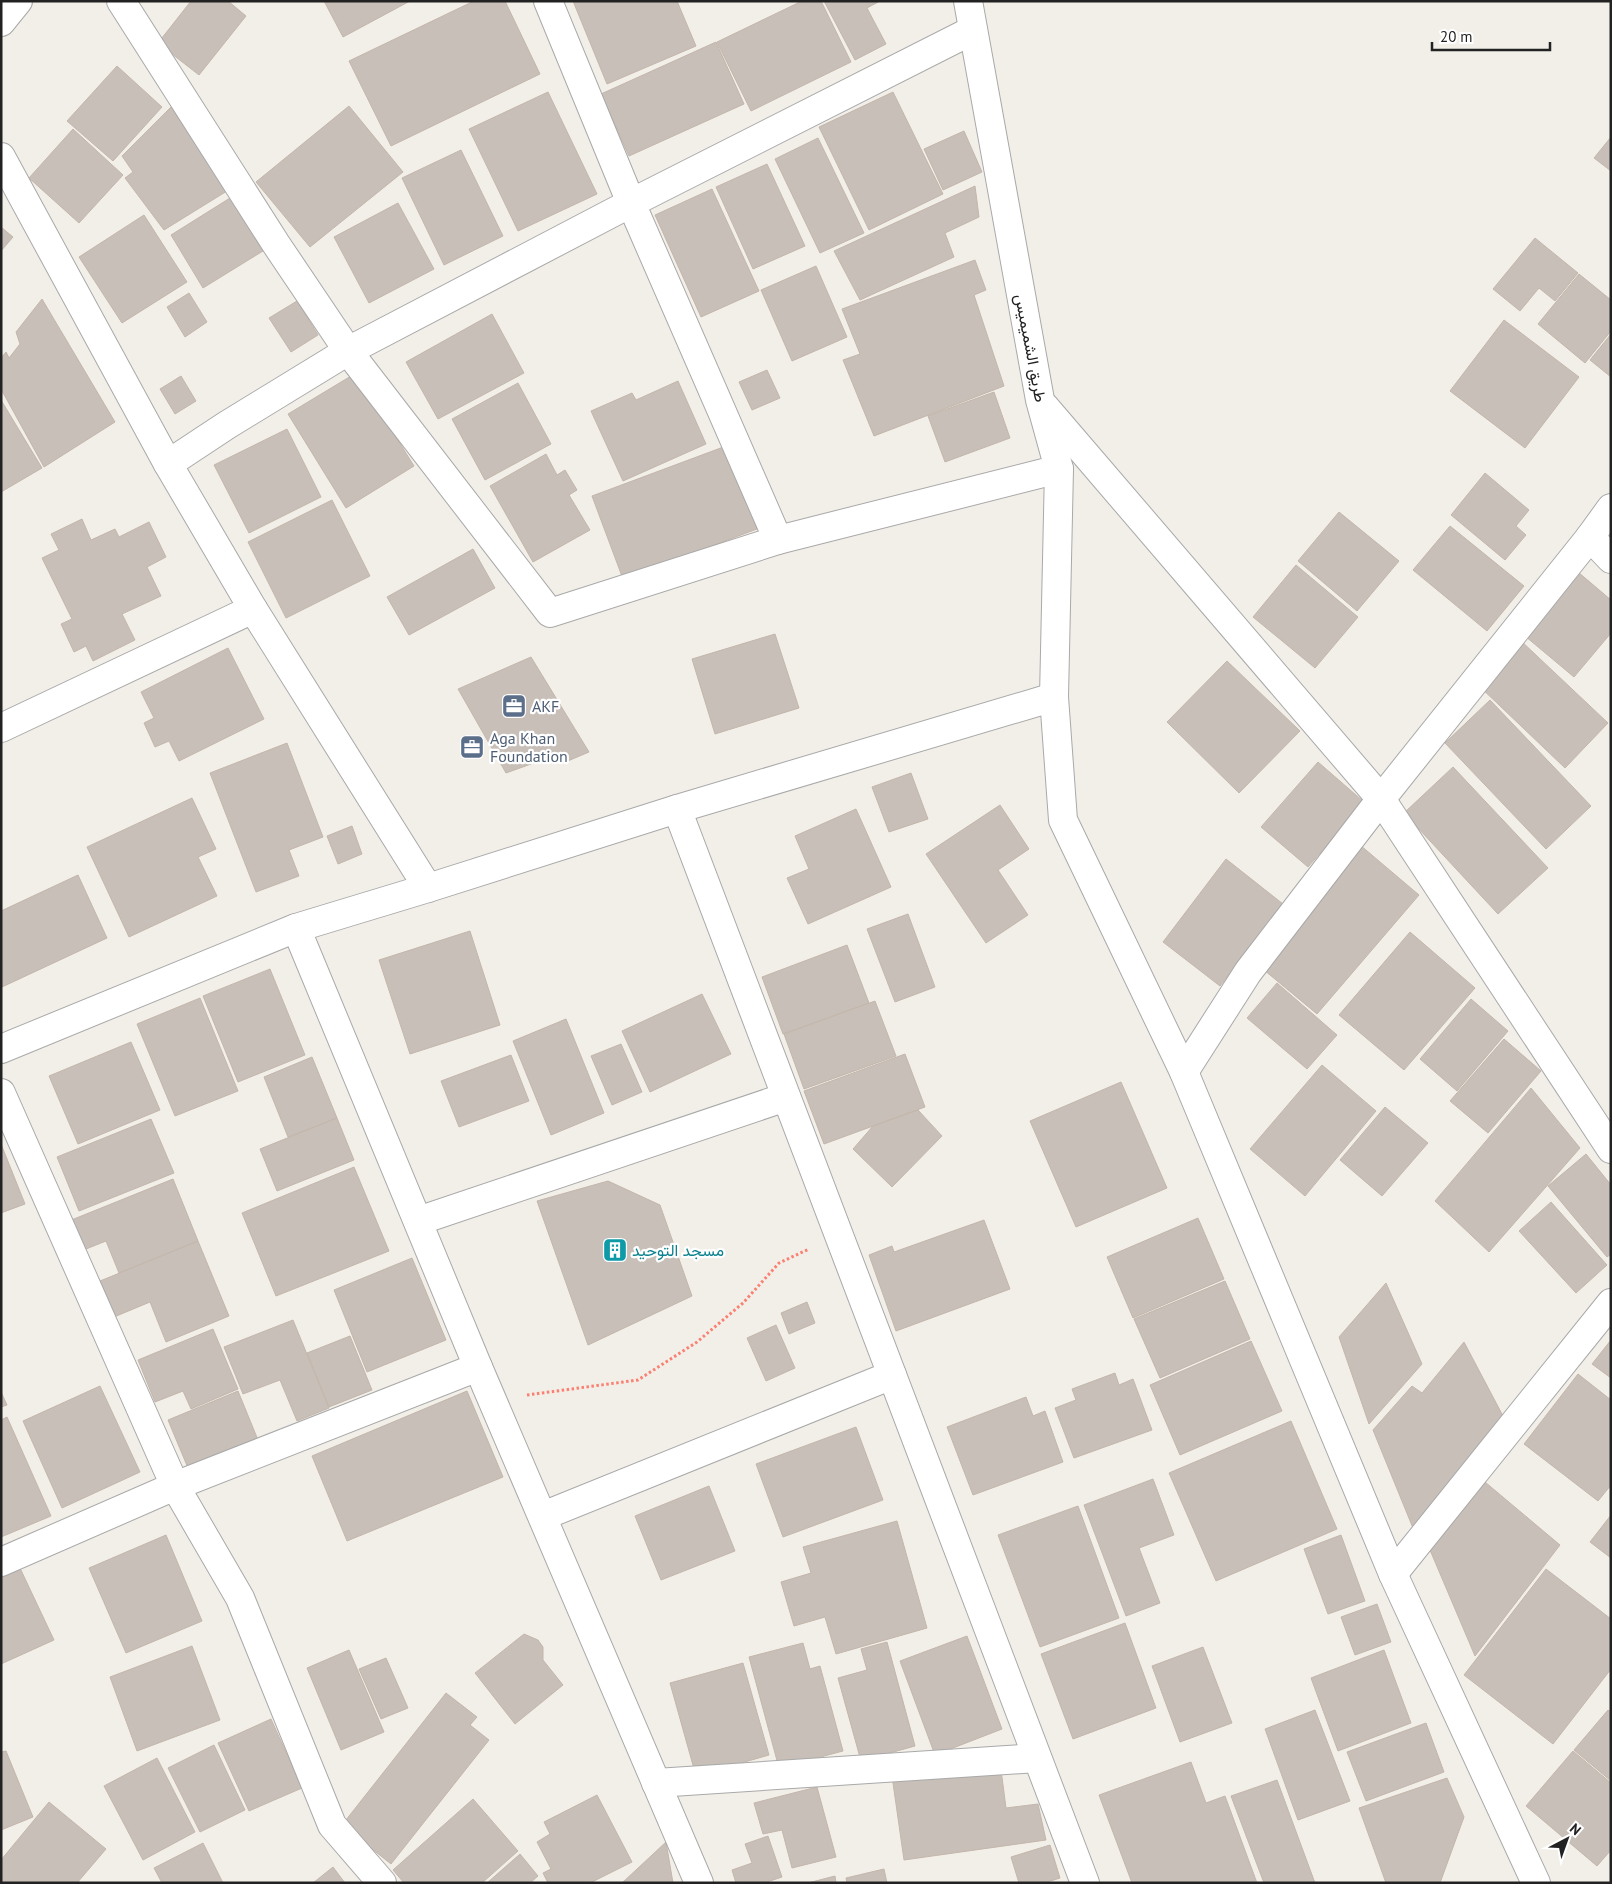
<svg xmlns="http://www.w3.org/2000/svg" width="1612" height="1884" viewBox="0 0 1612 1884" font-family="'PT Sans',Vazirmatn,sans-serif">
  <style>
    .building { fill: #c7bfb8; stroke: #c4b6ab }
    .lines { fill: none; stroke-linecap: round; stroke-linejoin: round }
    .minor-casing { stroke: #a9a9a9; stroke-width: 30 }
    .path { stroke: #fa8072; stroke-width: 3; stroke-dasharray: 2.5 2.5; stroke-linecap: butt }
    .minor { stroke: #fff; stroke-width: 28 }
    .labels { text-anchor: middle; stroke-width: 4.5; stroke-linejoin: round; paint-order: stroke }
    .street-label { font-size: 16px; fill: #222; stroke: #fff }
    .service-label { font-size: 16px; fill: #4e5e75; stroke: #fff; text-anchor: start }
    .culture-label { font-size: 16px; fill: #0d838f; stroke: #fff; text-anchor: start }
  </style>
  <rect width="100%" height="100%" fill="#f2efe9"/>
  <!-- building -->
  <g class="building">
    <polygon points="191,1 228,1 246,16 199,75 158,43"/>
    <polygon points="324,1 410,1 343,37"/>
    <polygon points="474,1 505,1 540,74 391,146 349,61"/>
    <polygon points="573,1 677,1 696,46 607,84"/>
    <polygon points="802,1 821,1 851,62 751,111 717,42"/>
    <polygon points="824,1 880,1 867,8 886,44 855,60"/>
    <polygon points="716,42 744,104 629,156 601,94"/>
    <polygon points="117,66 162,107 113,161 67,121"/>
    <polygon points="548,92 597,194 518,231 469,129"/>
    <polygon points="893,92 943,194 869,230 819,127"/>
    <polygon points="349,106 403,172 310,247 256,182"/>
    <polygon points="171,107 227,191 164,230 125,178 133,172 122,156"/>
    <polygon points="73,129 123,175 79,223 29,178"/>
    <polygon points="964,131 982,172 943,190 924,149"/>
    <polygon points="1611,137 1611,171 1594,158"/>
    <polygon points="818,138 864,233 820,253 775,159"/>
    <polygon points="461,150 503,236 444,265 402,178"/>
    <polygon points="767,164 805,246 753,269 716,187"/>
    <polygon points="975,186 979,217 945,233 954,257 860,300 834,251"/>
    <polygon points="712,189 759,291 701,317 655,215"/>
    <polygon points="230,198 263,251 203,288 171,235"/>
    <polygon points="398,203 434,269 369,303 334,237"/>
    <polygon points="144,215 187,282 122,323 79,257"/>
    <polygon points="1,227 13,237 1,251"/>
    <polygon points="1535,238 1578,273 1555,301 1539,288 1520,311 1493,289"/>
    <polygon points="975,260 986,290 974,295 1004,386 874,436 843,360 860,354 842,309"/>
    <polygon points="816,266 847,337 792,361 761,290"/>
    <polygon points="1579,274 1611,300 1611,331 1585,363 1538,324"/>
    <polygon points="189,293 207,322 185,337 167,307"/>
    <polygon points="42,299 115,422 44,467 1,389 1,358 6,352 9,358 20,344 16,332"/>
    <polygon points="297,301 318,335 291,352 269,318"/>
    <polygon points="492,314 524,373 438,419 406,362"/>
    <polygon points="1504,320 1579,377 1525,448 1450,391"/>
    <polygon points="1611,334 1611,377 1590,360"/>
    <polygon points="767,370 780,398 752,410 739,382"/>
    <polygon points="356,373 414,466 346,508 288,414"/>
    <polygon points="181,376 196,401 175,414 160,389"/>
    <polygon points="678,381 706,444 623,481 591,411 632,393 636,400"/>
    <polygon points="518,383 551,444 485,480 452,419"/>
    <polygon points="994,392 1010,438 945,462 928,416"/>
    <polygon points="1,400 42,468 1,492"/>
    <polygon points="287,429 321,497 249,533 214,465"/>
    <polygon points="726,446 757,529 623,579 592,496"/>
    <polygon points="546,454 557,475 565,470 577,490 569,495 590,530 533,562 490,486"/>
    <polygon points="1485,473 1529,510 1516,526 1526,535 1505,560 1451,515"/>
    <polygon points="332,500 370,576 286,618 248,542"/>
    <polygon points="1339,512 1399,561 1357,611 1298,561"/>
    <polygon points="82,519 91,540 115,529 119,537 149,522 166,557 147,567 161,596 122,614 135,640 93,661 86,646 74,652 61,624 72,619 42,558 59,550 51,534"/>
    <polygon points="1450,526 1524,586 1487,631 1413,570"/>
    <polygon points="473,549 495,588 409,635 387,597"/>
    <polygon points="1296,565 1358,617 1315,668 1253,617"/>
    <polygon points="1578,572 1611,600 1611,633 1574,677 1525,636"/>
    <polygon points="775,634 799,708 715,734 692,659"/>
    <polygon points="1519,639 1608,723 1565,768 1477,684"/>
    <polygon points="228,648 264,719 179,761 169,741 155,747 144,723 154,718 141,692"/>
    <polygon points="531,657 589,752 563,763 559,754 506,773 458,689"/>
    <polygon points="1227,661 1300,731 1239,793 1167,722"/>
    <polygon points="1490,700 1591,806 1546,849 1445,743"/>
    <polygon points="287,743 323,837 289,850 299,876 256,892 210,773"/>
    <polygon points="1318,762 1364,802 1308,867 1261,827"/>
    <polygon points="1453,767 1548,868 1498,914 1404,813"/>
    <polygon points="911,773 928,819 889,832 872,787"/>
    <polygon points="192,798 216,849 198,857 217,896 129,937 87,847"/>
    <polygon points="1000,805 1029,849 998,870 1028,915 986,943 926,854"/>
    <polygon points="856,809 891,887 808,924 787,878 809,869 795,836"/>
    <polygon points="352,826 362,854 338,864 327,836"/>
    <polygon points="1360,845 1419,895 1317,1014 1258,965"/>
    <polygon points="1226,859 1283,904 1220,986 1163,942"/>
    <polygon points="78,875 107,938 2,987 1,911"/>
    <polygon points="908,914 935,987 895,1002 867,929"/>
    <polygon points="470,931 500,1025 410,1054 379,960"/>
    <polygon points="1410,932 1475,988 1404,1070 1339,1015"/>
    <polygon points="847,945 869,1003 783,1034 762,977"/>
    <polygon points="270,969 305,1055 238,1082 203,996"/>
    <polygon points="1277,983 1337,1035 1307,1069 1247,1018"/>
    <polygon points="702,994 731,1054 650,1092 622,1031"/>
    <polygon points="200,998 238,1091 175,1116 137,1024"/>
    <polygon points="1471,999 1508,1031 1457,1091 1420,1059"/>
    <polygon points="875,1001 896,1056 804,1089 784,1034"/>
    <polygon points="566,1019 604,1113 551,1135 513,1041"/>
    <polygon points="1504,1039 1541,1071 1488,1133 1450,1101"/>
    <polygon points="131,1042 160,1110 78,1144 49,1076"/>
    <polygon points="621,1044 642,1092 612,1105 591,1056"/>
    <polygon points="905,1054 925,1107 824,1144 804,1091"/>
    <polygon points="511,1055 529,1101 459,1127 441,1081"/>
    <polygon points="312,1057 337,1118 288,1137 264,1077"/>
    <polygon points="1322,1065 1376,1111 1305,1196 1250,1149"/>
    <polygon points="1121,1082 1167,1188 1076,1227 1030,1121"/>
    <polygon points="1531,1088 1580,1148 1489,1252 1435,1201"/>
    <polygon points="1385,1107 1428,1143 1382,1196 1340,1160"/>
    <polygon points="918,1110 942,1136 892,1187 853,1149 873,1126"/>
    <polygon points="337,1118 354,1160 277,1191 260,1149"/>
    <polygon points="151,1119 174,1173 79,1211 57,1157"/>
    <polygon points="1,1144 25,1204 1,1213"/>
    <polygon points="1586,1154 1611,1185 1611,1254 1607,1257 1548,1186"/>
    <polygon points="354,1167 389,1251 276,1296 242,1213"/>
    <polygon points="173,1179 198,1241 119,1273 106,1241 81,1251 69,1221"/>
    <polygon points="608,1181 660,1205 692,1296 588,1345 537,1201"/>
    <polygon points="1551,1202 1607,1265 1576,1293 1519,1231"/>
    <polygon points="1198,1218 1224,1279 1133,1318 1107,1257"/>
    <polygon points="984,1220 1010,1289 896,1331 869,1255 892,1246 894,1252"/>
    <polygon points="198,1241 229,1316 166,1342 150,1302 114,1317 100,1281"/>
    <polygon points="412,1258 446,1340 367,1372 334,1290"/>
    <polygon points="1225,1281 1250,1339 1160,1378 1134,1319"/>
    <polygon points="1386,1283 1422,1364 1369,1424 1339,1337"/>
    <polygon points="807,1302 815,1323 789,1334 781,1313"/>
    <polygon points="293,1320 329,1408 297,1421 280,1380 243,1394 224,1347"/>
    <polygon points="776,1325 795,1368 766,1381 747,1338"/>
    <polygon points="213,1329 238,1389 191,1409 183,1391 155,1402 138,1360"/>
    <polygon points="350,1336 372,1390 329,1407 307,1353"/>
    <polygon points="1611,1340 1611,1378 1592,1364"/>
    <polygon points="1251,1341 1282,1411 1180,1455 1150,1385"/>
    <polygon points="1464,1342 1503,1416 1413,1528 1373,1430 1412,1386 1422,1393"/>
    <polygon points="1115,1373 1119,1385 1133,1379 1152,1430 1074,1458 1055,1408 1076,1400 1072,1389"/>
    <polygon points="1578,1374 1611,1400 1611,1485 1598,1501 1524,1444"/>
    <polygon points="100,1386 140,1472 62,1508 23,1421"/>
    <polygon points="238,1391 258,1440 188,1468 168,1420"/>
    <polygon points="467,1391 503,1477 347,1541 312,1456"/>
    <polygon points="1,1392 7,1405 1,1407"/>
    <polygon points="1026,1397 1033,1416 1045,1411 1063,1462 973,1495 947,1427"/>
    <polygon points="7,1417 51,1516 1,1537 1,1420"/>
    <polygon points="1291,1421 1337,1529 1216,1581 1169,1473"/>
    <polygon points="856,1427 883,1500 783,1537 756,1464"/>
    <polygon points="1153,1479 1174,1535 1139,1548 1160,1603 1126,1616 1084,1505"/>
    <polygon points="1485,1482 1560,1545 1475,1656 1430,1550"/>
    <polygon points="709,1486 735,1551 661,1580 635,1516"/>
    <polygon points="1078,1506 1119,1618 1040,1647 998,1535"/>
    <polygon points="1611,1515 1611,1558 1590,1542"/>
    <polygon points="897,1521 927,1628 836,1654 825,1617 794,1626 781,1582 811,1573 803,1547"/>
    <polygon points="166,1535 202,1621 126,1653 89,1568"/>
    <polygon points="1341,1535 1365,1601 1328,1614 1304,1549"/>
    <polygon points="19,1566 54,1640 1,1664 1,1575"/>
    <polygon points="1546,1569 1611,1619 1611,1669 1553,1744 1464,1675"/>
    <polygon points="1377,1604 1391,1642 1355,1655 1341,1617"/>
    <polygon points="1125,1623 1156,1708 1073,1739 1041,1654"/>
    <polygon points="524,1634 538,1640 543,1647 543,1660 563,1685 515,1724 475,1673"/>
    <polygon points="967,1636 1002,1729 935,1755 900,1661"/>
    <polygon points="887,1642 915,1746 861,1761 838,1678 867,1670 861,1649"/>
    <polygon points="803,1643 810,1669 820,1666 843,1751 779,1768 749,1657"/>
    <polygon points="192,1646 220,1720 137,1751 110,1677"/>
    <polygon points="1203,1647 1232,1723 1180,1742 1152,1666"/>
    <polygon points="349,1650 384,1732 341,1750 307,1668"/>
    <polygon points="1384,1650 1411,1723 1338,1751 1311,1678"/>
    <polygon points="386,1658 408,1708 381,1719 359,1669"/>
    <polygon points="743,1663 769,1755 696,1776 670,1683"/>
    <polygon points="446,1693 477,1717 470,1725 489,1740 391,1864 342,1825"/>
    <polygon points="1315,1710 1350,1801 1298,1820 1265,1729"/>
    <polygon points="1608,1710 1611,1712 1611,1781 1574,1750"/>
    <polygon points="271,1719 302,1788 249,1811 218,1743"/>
    <polygon points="1426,1723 1444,1772 1366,1801 1347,1752"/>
    <polygon points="214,1745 245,1810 200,1832 168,1768"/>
    <polygon points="6,1751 33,1817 1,1830 1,1752"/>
    <polygon points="1573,1751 1611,1783 1611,1850 1597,1866 1526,1806"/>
    <polygon points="157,1758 195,1832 143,1860 104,1786"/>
    <polygon points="1000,1762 1006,1808 1038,1804 1046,1840 904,1860 892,1776"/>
    <polygon points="1191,1762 1206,1803 1225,1796 1257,1883 1132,1883 1099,1795"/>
    <polygon points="1447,1778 1464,1817 1440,1883 1386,1883 1359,1808"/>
    <polygon points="1277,1780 1315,1883 1264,1883 1231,1796"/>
    <polygon points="817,1787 836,1857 792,1868 782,1830 763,1834 754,1803"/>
    <polygon points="597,1795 632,1862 590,1883 548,1883 543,1873 551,1869 537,1842 550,1834 544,1822"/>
    <polygon points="473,1799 518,1851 482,1883 404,1883 393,1870"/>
    <polygon points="49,1802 106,1849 77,1883 1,1883 1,1860"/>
    <polygon points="768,1836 782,1877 764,1883 736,1883 732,1870 752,1863 745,1844"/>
    <polygon points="666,1842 673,1883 622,1883"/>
    <polygon points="203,1843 223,1883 162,1883 154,1868"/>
    <polygon points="1050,1845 1060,1878 1044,1883 1019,1883 1011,1857"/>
    <polygon points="520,1854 538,1876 530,1883 487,1883"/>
    <polygon points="333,1867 345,1883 313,1883"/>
    <polygon points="884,1869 887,1883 847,1883 846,1878"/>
    <polygon points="835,1876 836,1883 808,1883"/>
  </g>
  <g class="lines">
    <defs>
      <g id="minor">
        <polyline points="121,1 276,244 348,351 550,613 778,540"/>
        <polyline points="548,1 631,203 778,540 1059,469"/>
        <polyline points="968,1 1040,400 1059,469 1054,697 1063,820 1184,1072 1393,1574 1536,1883"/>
        <polyline points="1,22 18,1"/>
        <polyline points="1,157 168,464 253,609 428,888"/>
        <polyline points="1045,407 1381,799 1611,1149"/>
        <polyline points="168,464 227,425 348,351 631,203 973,30"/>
        <polyline points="1590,537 1611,559"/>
        <polyline points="1,728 253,609"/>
        <polyline points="677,809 1085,1883"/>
        <polyline points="296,928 478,1367 699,1883"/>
        <polyline points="1,1049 296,928 428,888 677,809 1054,697"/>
        <polyline points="1184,1072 1248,972 1381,799 1590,537 1611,508"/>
        <polyline points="1,1093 175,1486 240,1598 332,1825 382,1883"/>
        <polyline points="418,1221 786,1097"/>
        <polyline points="543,1516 892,1375"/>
        <polyline points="1,1562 175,1486 478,1367"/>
        <polyline points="1393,1574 1611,1303"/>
        <polyline points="656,1783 1037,1758"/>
      </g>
    </defs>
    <!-- minor casing -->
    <use href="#minor" class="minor-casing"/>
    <!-- path -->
    <polyline class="path" points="527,1395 638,1380 697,1342 743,1303 779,1263 809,1249"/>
    <!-- minor -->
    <use href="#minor" class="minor"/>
  </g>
  <!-- icons -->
  <defs>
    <symbol id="office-square" viewBox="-11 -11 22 22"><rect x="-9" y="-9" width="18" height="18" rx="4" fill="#5c6f8a" stroke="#fff"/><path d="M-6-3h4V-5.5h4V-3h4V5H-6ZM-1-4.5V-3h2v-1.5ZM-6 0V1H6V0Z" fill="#fff"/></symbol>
    <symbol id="building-square" viewBox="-11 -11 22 22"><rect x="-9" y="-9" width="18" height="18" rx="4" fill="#0f9aa8" stroke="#fff"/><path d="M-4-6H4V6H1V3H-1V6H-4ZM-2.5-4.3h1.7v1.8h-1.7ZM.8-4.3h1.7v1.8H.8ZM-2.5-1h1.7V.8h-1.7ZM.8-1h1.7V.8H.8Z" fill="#fff"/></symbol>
  </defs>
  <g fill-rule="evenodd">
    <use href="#office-square" x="500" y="692" width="28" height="28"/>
    <use href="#office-square" x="458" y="733" width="28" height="28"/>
    <use href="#building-square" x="601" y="1236" width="28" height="28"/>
  </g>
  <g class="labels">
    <!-- street labels -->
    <g class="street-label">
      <text transform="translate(1031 348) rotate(79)" y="6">طريق الشميميس</text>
    </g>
    <!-- service labels -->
    <g class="service-label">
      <text x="532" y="712">AKF</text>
      <text x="490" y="744">Aga Khan<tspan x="490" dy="18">Foundation</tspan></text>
    </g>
    <!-- culture labels -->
    <g class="culture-label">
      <text x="632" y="1256">مسجد التوحيد</text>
    </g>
  </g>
  <!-- border -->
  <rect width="1612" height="1884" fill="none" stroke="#222222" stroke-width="5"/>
  <!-- north arrow -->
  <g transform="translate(1567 1839) rotate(41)" stroke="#ffffff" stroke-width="4" paint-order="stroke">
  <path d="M0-4L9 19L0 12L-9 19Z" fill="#222222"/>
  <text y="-8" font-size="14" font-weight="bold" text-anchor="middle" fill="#222222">N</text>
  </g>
  <!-- scale -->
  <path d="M1432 42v8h118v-8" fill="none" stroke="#222222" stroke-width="2.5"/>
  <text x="1440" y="42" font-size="15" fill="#222222" stroke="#ffffff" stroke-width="4" paint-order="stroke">20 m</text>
</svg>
